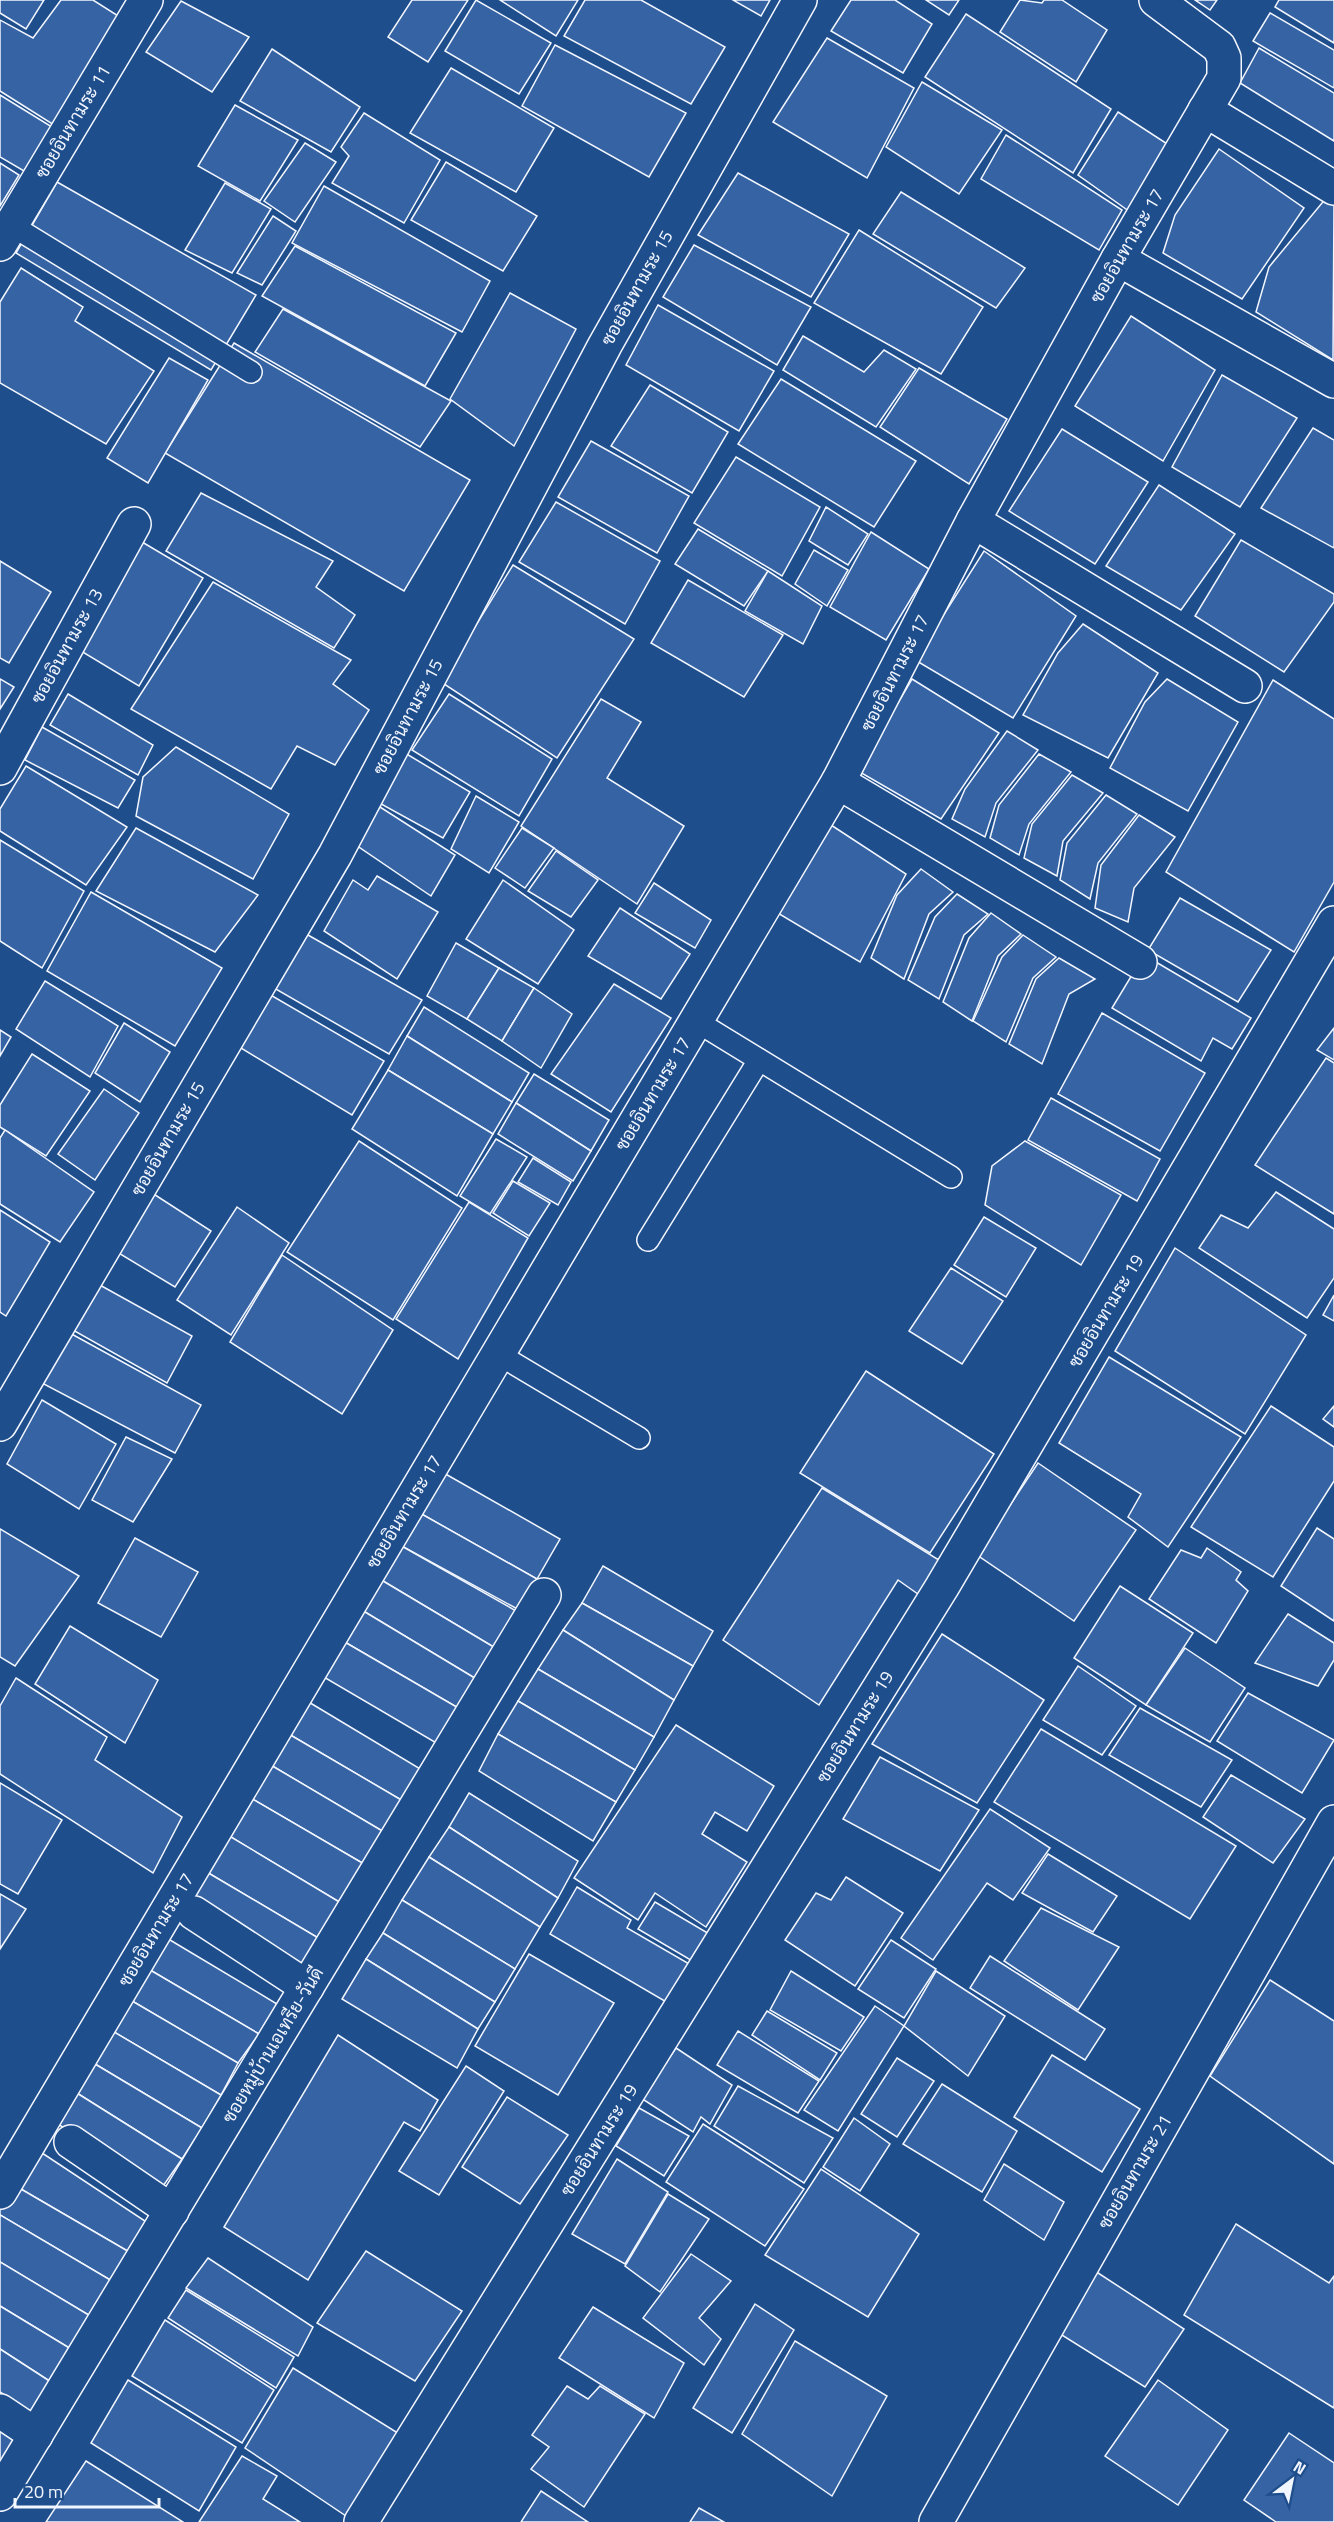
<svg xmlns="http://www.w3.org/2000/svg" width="1334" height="2522" viewBox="0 0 1334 2522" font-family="'Titillium Web',Sarabun,sans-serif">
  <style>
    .building { fill: #3563a3; stroke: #f2f6ff; stroke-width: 1.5 }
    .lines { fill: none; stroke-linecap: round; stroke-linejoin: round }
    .lane-casing { stroke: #f2f6ff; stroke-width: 24 }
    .street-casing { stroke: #f2f6ff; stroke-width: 36 }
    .lane { stroke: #1f4e8c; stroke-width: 21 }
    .street { stroke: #1f4e8c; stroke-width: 33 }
    .labels { text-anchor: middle; stroke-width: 4.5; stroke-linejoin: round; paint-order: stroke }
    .street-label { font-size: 18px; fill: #f2f6ff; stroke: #1f4e8c }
  </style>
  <rect width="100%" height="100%" fill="#1f4e8c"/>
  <!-- building -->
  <g class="building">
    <polygon points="0,0 44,0 26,29 0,13"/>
    <polygon points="61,0 93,0 123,19 54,125 0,91 0,20 33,38"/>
    <polygon points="412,0 468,0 428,62 388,37"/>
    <polygon points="476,0 551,43 519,94 445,51"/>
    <polygon points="500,0 578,0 556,36"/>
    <polygon points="585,0 641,0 725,47 691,104 564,36"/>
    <polygon points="733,0 770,0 761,16"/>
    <polygon points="851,0 895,0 932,24 903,73 831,31"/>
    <polygon points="926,0 959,0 949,15"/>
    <polygon points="1020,0 1042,3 1044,0 1062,0 1107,30 1076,82 1000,32"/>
    <polygon points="1195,0 1217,0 1210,10"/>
    <polygon points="1279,0 1334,0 1334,43 1275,7"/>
    <polygon points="181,1 249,37 212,92 146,52"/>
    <polygon points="1270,13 1334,50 1334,88 1253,41"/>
    <polygon points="966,14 1111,109 1073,173 925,77"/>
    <polygon points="827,38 914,88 867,178 773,122"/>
    <polygon points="555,45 686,113 649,177 522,106"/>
    <polygon points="1259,48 1334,93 1334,141 1240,83"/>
    <polygon points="272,49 360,107 331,152 240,101"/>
    <polygon points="451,68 554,128 516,192 410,133"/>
    <polygon points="922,82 1002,130 959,194 886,147"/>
    <polygon points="0,95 52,127 24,171 0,157"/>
    <polygon points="235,105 298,140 260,201 198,166"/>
    <polygon points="1118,112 1175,149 1133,214 1078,175"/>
    <polygon points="364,113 440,160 404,223 332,183 349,156 341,147"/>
    <polygon points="1006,135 1122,210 1099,250 981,179"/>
    <polygon points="305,143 336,162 295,222 264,201"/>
    <polygon points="1219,149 1304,208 1242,299 1163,253 1175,215"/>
    <polygon points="446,162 537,216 503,271 411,220"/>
    <polygon points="0,163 19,175 0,206"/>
    <polygon points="738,173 849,234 811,297 698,235"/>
    <polygon points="57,182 256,295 211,370 16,253"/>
    <polygon points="225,183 271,209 232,273 185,250"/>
    <polygon points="324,186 490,281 462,332 292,243"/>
    <polygon points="901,192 1025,268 996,308 873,234"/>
    <polygon points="1327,197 1334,202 1333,360 1256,312 1269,267"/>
    <polygon points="273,216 296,231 262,285 237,273"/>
    <polygon points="859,230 983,307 941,374 814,303"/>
    <polygon points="694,245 811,307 777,365 663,297"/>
    <polygon points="295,246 456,333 425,386 262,296"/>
    <polygon points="21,268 83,307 75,321 154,371 106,444 0,383 0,302"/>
    <polygon points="510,293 576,329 514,446 450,399"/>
    <polygon points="658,305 774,371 739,431 626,365"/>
    <polygon points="283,309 451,401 420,447 255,352"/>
    <polygon points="1131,316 1215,370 1163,461 1075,406"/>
    <polygon points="803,336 864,372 884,350 916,369 876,427 783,370"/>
    <polygon points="234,343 470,480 404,591 165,453"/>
    <polygon points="169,358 208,380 148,483 107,458"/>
    <polygon points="919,368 1007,419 969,484 880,427"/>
    <polygon points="1222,375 1297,418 1240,507 1172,467"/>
    <polygon points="781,379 916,461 874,527 738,444"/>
    <polygon points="650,385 728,432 692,493 611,446"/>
    <polygon points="1313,428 1334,440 1334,548 1261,508"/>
    <polygon points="1062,429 1148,482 1095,564 1009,511"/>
    <polygon points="591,441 689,496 657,553 558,497"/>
    <polygon points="736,457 820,507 782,576 694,523"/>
    <polygon points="1159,485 1235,534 1181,610 1106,566"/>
    <polygon points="201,493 333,561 316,587 355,615 334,648 166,551"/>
    <polygon points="556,502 660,561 625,624 519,562"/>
    <polygon points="826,507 868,534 848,565 809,541"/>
    <polygon points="698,529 768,571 744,606 675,564"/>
    <polygon points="871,532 929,569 886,640 830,607"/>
    <polygon points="137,539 203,578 139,686 76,648"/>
    <polygon points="1241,540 1334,594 1334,602 1284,672 1195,616"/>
    <polygon points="814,550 848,570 827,606 795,584"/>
    <polygon points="984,551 1076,616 1013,718 915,660"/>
    <polygon points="0,561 51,592 9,663 0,658"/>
    <polygon points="513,565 634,639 557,758 441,682"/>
    <polygon points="768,571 822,606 803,644 745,611"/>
    <polygon points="688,580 783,635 744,697 651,643"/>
    <polygon points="213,582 351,660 333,684 369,710 335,765 297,746 271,789 131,709"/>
    <polygon points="1083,624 1158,673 1108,758 1023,715 1058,653"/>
    <polygon points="0,679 14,687 0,709"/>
    <polygon points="912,679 999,733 941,819 858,771"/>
    <polygon points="1167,679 1238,722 1188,811 1110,768 1145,702"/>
    <polygon points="1273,680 1334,719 1334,882 1294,952 1166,872"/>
    <polygon points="68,694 153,745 138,775 50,725"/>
    <polygon points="449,694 552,759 519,816 412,750"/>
    <polygon points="601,699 641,722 607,778 684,826 637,904 521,826"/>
    <polygon points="42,727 135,780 118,808 25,760"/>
    <polygon points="1007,731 1038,750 996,803 985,837 952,819 965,789"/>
    <polygon points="176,747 289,814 253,879 136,816 143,777"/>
    <polygon points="400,750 470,792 443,838 372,799"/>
    <polygon points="1039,754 1071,772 1029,824 1019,855 990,838 999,805"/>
    <polygon points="26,766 127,827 86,885 0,831 0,809"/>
    <polygon points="1072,775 1103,793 1063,841 1057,876 1024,858 1032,824"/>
    <polygon points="1106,795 1137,814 1098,863 1090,899 1060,880 1067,843"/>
    <polygon points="476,796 519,822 489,873 451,849"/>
    <polygon points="380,807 455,855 431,896 353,843"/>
    <polygon points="1139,815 1175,837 1134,888 1128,922 1095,908 1101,865"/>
    <polygon points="831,825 906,874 860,962 776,912"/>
    <polygon points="136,828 258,895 215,952 96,891"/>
    <polygon points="522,828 554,848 525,888 495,868"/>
    <polygon points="0,840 84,891 42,968 0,941"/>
    <polygon points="556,851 598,880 571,917 528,891"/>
    <polygon points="921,869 953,892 929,914 904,979 871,958 897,895"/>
    <polygon points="377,876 438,912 397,979 324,931 353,880 368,890"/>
    <polygon points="503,880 574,930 538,984 466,939"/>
    <polygon points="654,883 711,920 695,948 635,913"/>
    <polygon points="91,892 222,968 175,1046 47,971"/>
    <polygon points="957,894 988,914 964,935 939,999 908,980 935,917"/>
    <polygon points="1180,898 1271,950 1238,1002 1148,950"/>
    <polygon points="620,908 690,954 661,999 588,956"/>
    <polygon points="991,913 1021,934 998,956 972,1021 943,1002 969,938"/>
    <polygon points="301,931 422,1000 389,1054 267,984"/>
    <polygon points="1023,935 1056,957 1033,978 1006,1042 973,1021 1002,957"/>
    <polygon points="456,943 499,968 467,1019 427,996"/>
    <polygon points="1144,955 1251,1018 1232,1049 1213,1038 1201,1061 1112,1008"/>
    <polygon points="1059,958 1095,979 1069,994 1042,1064 1009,1044 1036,979"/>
    <polygon points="499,968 534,988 502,1041 467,1019"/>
    <polygon points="45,981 118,1026 90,1077 16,1029"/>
    <polygon points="614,984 671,1018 611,1112 551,1074"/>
    <polygon points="534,988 572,1014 541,1068 502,1041"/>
    <polygon points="262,990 384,1061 352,1115 231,1042"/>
    <polygon points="424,1007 529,1073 512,1102 407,1036"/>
    <polygon points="1102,1013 1205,1073 1160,1151 1058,1094"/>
    <polygon points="124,1023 170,1052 140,1102 95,1073"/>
    <polygon points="1334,1028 1334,1060 1317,1050"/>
    <polygon points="0,1030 11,1037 0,1056"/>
    <polygon points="407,1036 512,1102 493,1134 388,1070"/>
    <polygon points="32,1054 90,1091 46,1156 0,1127 0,1105"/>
    <polygon points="1326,1058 1334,1063 1334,1214 1255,1165"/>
    <polygon points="388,1070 493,1134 457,1196 352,1129"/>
    <polygon points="534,1074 609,1120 591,1151 516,1103"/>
    <polygon points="104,1089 139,1113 95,1180 58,1154"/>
    <polygon points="1051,1098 1160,1159 1137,1201 1028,1140"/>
    <polygon points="516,1103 591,1151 573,1181 498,1134"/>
    <polygon points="5,1130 94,1192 60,1242 0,1204 0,1138"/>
    <polygon points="496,1139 527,1157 490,1214 460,1196"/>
    <polygon points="359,1141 462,1208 393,1320 287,1252"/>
    <polygon points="1025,1141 1121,1195 1081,1265 985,1205 992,1166"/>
    <polygon points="533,1158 571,1182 558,1205 518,1182"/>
    <polygon points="513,1181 550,1203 529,1236 493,1213"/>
    <polygon points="149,1191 211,1231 175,1287 112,1249"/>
    <polygon points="1276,1192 1334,1229 1334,1278 1307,1318 1199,1248 1221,1215 1248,1228"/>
    <polygon points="469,1202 528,1238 458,1359 396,1319"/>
    <polygon points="237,1207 289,1243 231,1335 177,1300"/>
    <polygon points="0,1210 50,1242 6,1316 0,1312"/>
    <polygon points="984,1217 1036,1248 1006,1297 954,1265"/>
    <polygon points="1175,1248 1306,1335 1245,1434 1115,1351"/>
    <polygon points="282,1255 393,1330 342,1414 230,1342"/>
    <polygon points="951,1268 1003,1301 962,1364 909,1331"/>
    <polygon points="98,1284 192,1336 167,1383 71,1329"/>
    <polygon points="1334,1295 1334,1321 1323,1315"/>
    <polygon points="68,1332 201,1405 175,1453 40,1382"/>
    <polygon points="1109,1357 1241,1437 1168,1547 1128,1517 1141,1494 1059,1443"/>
    <polygon points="866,1371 994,1454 930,1553 800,1473"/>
    <polygon points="42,1400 116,1444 79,1509 7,1464"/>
    <polygon points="1271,1406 1334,1447 1334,1481 1273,1577 1191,1527"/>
    <polygon points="1334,1406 1334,1427 1323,1419"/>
    <polygon points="126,1437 172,1459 133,1522 92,1500"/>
    <polygon points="1038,1463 1136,1530 1074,1621 977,1555"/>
    <polygon points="442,1472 560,1539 537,1579 418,1512"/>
    <polygon points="822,1488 947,1565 925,1599 898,1580 819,1705 723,1640"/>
    <polygon points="418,1512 537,1579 521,1611 398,1544"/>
    <polygon points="1317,1528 1334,1539 1334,1621 1281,1586"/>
    <polygon points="0,1529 79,1576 15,1666 0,1657"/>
    <polygon points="135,1538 198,1572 161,1637 98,1603"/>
    <polygon points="398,1544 518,1612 497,1649 378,1578"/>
    <polygon points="1207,1548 1241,1572 1236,1580 1248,1591 1216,1643 1149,1599 1181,1550 1201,1558"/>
    <polygon points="603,1566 713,1631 693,1666 582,1603"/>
    <polygon points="378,1578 497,1649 478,1680 360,1609"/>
    <polygon points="1120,1586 1193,1633 1146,1705 1074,1658"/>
    <polygon points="582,1603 693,1666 674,1700 563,1630"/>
    <polygon points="360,1609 478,1680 460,1709 343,1641"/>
    <polygon points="1288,1614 1334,1643 1334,1660 1318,1686 1255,1663"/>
    <polygon points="70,1626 158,1680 125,1743 35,1684"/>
    <polygon points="563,1630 674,1700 654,1737 538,1669"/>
    <polygon points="942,1634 1044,1700 977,1803 872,1744"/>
    <polygon points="343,1641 460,1709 438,1744 322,1676"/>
    <polygon points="1185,1648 1245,1688 1210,1742 1146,1705"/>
    <polygon points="1078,1666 1136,1706 1102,1755 1043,1720"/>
    <polygon points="538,1669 654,1737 635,1770 518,1701"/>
    <polygon points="16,1678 107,1737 95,1760 182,1817 153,1873 0,1774 0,1706"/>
    <polygon points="1248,1693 1334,1740 1302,1793 1217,1741"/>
    <polygon points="307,1701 422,1770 403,1801 287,1733"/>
    <polygon points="518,1701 635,1770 616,1802 498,1734"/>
    <polygon points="1140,1708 1232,1760 1201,1807 1109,1755"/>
    <polygon points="676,1725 774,1786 747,1831 715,1812 702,1834 747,1862 706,1927 655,1893 638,1920 574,1878"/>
    <polygon points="1041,1729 1236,1846 1190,1919 994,1802"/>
    <polygon points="287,1733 403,1801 384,1832 269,1764"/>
    <polygon points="498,1734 616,1802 593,1841 479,1771"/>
    <polygon points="880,1757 979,1810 940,1871 843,1819"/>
    <polygon points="269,1764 384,1832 364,1864 249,1797"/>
    <polygon points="1231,1775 1305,1819 1273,1863 1203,1817"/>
    <polygon points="0,1783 62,1820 18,1894 0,1884"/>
    <polygon points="469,1793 578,1861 558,1898 449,1827"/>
    <polygon points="249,1797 364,1864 341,1903 226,1834"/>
    <polygon points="990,1809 1050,1848 1013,1900 987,1883 933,1960 901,1938"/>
    <polygon points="449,1827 558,1898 540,1927 429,1857"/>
    <polygon points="226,1834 341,1903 320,1939 205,1871"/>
    <polygon points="1048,1854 1117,1896 1093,1932 1022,1893"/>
    <polygon points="429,1857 540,1927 515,1969 402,1900"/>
    <polygon points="205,1871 320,1939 300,1973 183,1907"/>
    <polygon points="846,1877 903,1913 855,1986 785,1940 816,1893 831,1900"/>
    <polygon points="577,1887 631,1920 627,1928 691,1965 668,2003 550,1934"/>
    <polygon points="0,1894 26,1909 0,1949"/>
    <polygon points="402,1900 515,1969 495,2002 383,1933"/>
    <polygon points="655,1902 711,1935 694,1962 638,1929"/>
    <polygon points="1041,1908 1119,1947 1078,2010 1004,1961"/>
    <polygon points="383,1933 495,2002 478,2029 366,1959"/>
    <polygon points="165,1937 277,2004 259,2034 145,1967"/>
    <polygon points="891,1940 936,1969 904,2018 858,1989"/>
    <polygon points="529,1954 614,2003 558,2095 475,2046"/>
    <polygon points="990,1956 1105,2029 1085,2060 970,1988"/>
    <polygon points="366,1959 478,2029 457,2068 342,1999"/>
    <polygon points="145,1967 259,2034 238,2063 127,1998"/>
    <polygon points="791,1971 864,2017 841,2051 770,2010"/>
    <polygon points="936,1971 1005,2016 968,2076 904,2026"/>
    <polygon points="1270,1980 1334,2021 1334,2164 1210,2076"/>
    <polygon points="127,1998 238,2063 221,2095 109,2029"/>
    <polygon points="875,2006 904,2026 838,2131 804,2110"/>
    <polygon points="767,2011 837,2053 820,2080 752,2035"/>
    <polygon points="109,2029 221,2095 202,2128 90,2061"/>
    <polygon points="738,2031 819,2081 798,2113 717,2065"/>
    <polygon points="338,2035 438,2100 420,2131 404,2122 308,2280 224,2227"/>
    <polygon points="676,2048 732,2085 710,2124 701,2117 693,2132 641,2098"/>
    <polygon points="1052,2055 1140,2109 1102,2172 1014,2117"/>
    <polygon points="897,2058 934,2081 897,2137 861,2114"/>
    <polygon points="90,2061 202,2128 182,2159 72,2090"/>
    <polygon points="466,2066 504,2091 439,2195 399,2171"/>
    <polygon points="942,2084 1017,2131 982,2192 903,2144"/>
    <polygon points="738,2086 833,2138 804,2183 714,2126"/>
    <polygon points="72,2090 182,2159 161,2189 53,2121"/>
    <polygon points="507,2097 568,2135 520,2204 462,2167"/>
    <polygon points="639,2108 689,2136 664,2176 616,2146"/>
    <polygon points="854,2118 890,2144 860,2191 823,2167"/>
    <polygon points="703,2124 804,2189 765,2246 666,2182"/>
    <polygon points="36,2149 148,2223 131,2253 14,2185"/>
    <polygon points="617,2159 668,2192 625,2264 572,2234"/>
    <polygon points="1004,2164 1064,2202 1044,2240 984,2200"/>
    <polygon points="821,2169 919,2234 868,2317 765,2255"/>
    <polygon points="14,2185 131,2253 112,2281 0,2215 0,2208"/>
    <polygon points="668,2194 709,2219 660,2292 625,2266"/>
    <polygon points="0,2215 112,2281 92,2317 0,2262"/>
    <polygon points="1236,2224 1329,2283 1334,2276 1334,2408 1184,2315"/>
    <polygon points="366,2251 462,2311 415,2381 317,2323"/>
    <polygon points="691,2254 731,2281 699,2318 721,2339 704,2365 643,2318"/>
    <polygon points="208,2258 313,2327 298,2356 186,2288"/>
    <polygon points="0,2262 92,2317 71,2349 0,2306"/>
    <polygon points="1095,2271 1184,2329 1145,2387 1057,2332"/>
    <polygon points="186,2290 294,2357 276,2388 168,2318"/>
    <polygon points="755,2304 794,2330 732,2433 693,2408"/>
    <polygon points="0,2306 71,2349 51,2382 0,2349"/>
    <polygon points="593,2307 684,2363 654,2418 559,2358"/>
    <polygon points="165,2320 274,2390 242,2443 132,2376"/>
    <polygon points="795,2341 887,2396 832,2496 742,2434"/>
    <polygon points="0,2349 51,2382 31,2412 0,2392"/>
    <polygon points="293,2368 401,2435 349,2518 245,2448"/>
    <polygon points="128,2380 236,2447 199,2511 91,2443"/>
    <polygon points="1158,2380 1228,2430 1178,2505 1105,2456"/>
    <polygon points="567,2386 588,2399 600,2386 645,2414 584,2507 531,2469 549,2447 532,2435"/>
    <polygon points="0,2427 17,2437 0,2465"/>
    <polygon points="1289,2433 1334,2463 1334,2522 1276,2522 1244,2500"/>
    <polygon points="242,2456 277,2476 263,2499 300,2522 199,2522"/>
    <polygon points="86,2461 183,2522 46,2522"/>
    <polygon points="541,2491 588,2522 521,2522"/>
    <polygon points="699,2508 724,2522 690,2522"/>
  </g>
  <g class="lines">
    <defs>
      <g id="lane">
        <polyline points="11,225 251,372"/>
        <polyline points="696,1021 951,1177"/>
        <polyline points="648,1240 759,1060"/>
        <polyline points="498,1354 639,1438"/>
      </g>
      <g id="street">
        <polyline points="1205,110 1334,188"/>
        <polyline points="0,244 146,0"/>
        <polyline points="1118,259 1334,381"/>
        <polyline points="973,521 1245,686"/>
        <polyline points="0,768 134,524"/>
        <polyline points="838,782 1140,962"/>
        <polyline points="0,1424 335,855 605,345 800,0"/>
        <polyline points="194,1913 307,1987"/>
        <polyline points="71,2142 172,2211"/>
        <polyline points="0,2192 838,782 973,521 1118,259 1224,78 1224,58 1219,47 1156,0"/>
        <polyline points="0,2411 36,2435"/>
        <polyline points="0,2494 544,1595"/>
        <polyline points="361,2522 942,1587 1334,923"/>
        <polyline points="936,2522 1334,1822"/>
      </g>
    </defs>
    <!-- lane casing -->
    <use href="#lane" class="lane-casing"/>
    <!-- street casing -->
    <use href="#street" class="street-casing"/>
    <!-- lane -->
    <use href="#lane" class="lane"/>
    <!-- street -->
    <use href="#street" class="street"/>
  </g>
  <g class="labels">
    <!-- street labels -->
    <g class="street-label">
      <text transform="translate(73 122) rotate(-59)" y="6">ซอยอินทามระ 11</text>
      <text transform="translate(1127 246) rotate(-60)" y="6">ซอยอินทามระ 17</text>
      <text transform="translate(637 288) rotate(-61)" y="6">ซอยอินทามระ 15</text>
      <text transform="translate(67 646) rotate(-61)" y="6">ซอยอินทามระ 13</text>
      <text transform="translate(895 673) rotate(-63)" y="6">ซอยอินทามระ 17</text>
      <text transform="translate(408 717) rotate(-62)" y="6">ซอยอินทามระ 15</text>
      <text transform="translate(653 1094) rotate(-59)" y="6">ซอยอินทามระ 17</text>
      <text transform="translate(168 1139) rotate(-60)" y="6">ซอยอินทามระ 15</text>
      <text transform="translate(1106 1311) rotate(-59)" y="6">ซอยอินทามระ 19</text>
      <text transform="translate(404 1512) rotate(-59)" y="6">ซอยอินทามระ 17</text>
      <text transform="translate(855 1727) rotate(-58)" y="6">ซอยอินทามระ 19</text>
      <text transform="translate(156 1930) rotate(-59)" y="6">ซอยอินทามระ 17</text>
      <text transform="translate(273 2045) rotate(-59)" y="6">ซอยหมู่บ้านเอเทรีย-วันดี</text>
      <text transform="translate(599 2140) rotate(-58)" y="6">ซอยอินทามระ 19</text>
      <text transform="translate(1135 2172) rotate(-60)" y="6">ซอยอินทามระ 21</text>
    </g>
  </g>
  <!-- north arrow -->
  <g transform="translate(1292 2480) rotate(32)" stroke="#1f4e8c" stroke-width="4.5" paint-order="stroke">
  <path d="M0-4.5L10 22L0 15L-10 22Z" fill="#f2f6ff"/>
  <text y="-9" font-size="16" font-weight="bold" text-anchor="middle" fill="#f2f6ff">N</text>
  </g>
  <!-- scale -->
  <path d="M15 2498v9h144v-9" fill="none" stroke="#f2f6ff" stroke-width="3"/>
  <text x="24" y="2498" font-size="18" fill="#f2f6ff" stroke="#1f4e8c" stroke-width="4.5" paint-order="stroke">20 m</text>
</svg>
